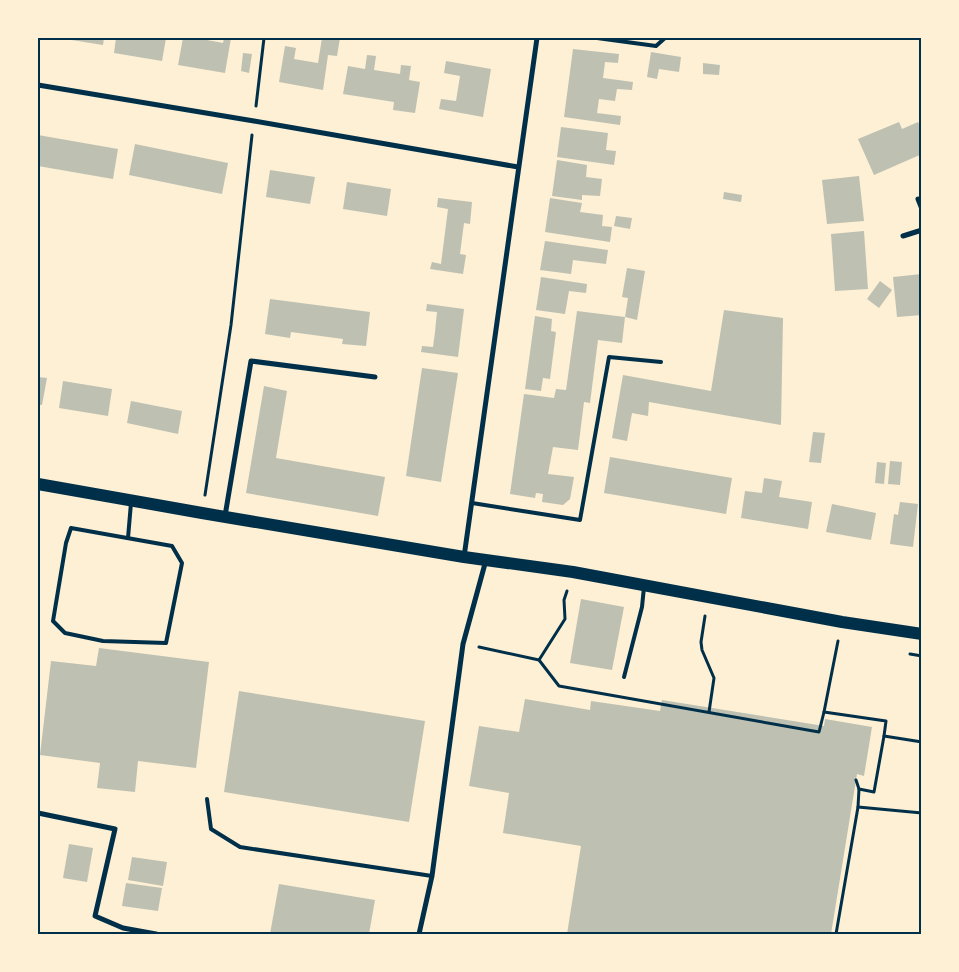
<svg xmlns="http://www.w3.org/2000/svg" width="959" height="972" viewBox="0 0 959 972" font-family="Figtree,sans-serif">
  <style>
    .building { fill: #bec0b2 }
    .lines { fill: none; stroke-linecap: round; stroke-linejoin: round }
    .path { stroke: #003049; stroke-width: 3 }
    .service { stroke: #003049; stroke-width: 4 }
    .minor { stroke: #003049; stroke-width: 5 }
    .primary { stroke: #003049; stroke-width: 12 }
    .neatline { fill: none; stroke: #003049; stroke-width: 2 }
  </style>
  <rect width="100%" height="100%" fill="#fdf0d5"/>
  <!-- building -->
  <g class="building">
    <polygon points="59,38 104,38 103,45"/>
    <polygon points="116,38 166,38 162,61 114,53"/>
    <polygon points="183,38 208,38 207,40 223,43 224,38 231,38 225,73 178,65"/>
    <polygon points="322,38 340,38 337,56 328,55 323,90 279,82 285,46 296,48 294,59 318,63"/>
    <polygon points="573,49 619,54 618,63 605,62 603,78 633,82 632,90 617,89 615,101 599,99 597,113 621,116 620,125 564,117"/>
    <polygon points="651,52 681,57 679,72 659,69 657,79 647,77"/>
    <polygon points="243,53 252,54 249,73 241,71"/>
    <polygon points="367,55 376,56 374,70 400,74 401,65 411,66 409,80 420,82 415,113 393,110 394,102 343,94 348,66 365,69"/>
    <polygon points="446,61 491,69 483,117 439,109 441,99 456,101 460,76 444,73"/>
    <polygon points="703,63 720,65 719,75 703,74"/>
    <polygon points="899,122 902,129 918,122 922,130 922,154 874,175 858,139"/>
    <polygon points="561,127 608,133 606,150 616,151 614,165 557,157"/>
    <polygon points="38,135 118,149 113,179 38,166"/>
    <polygon points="135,144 228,163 222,194 129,175"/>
    <polygon points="557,160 587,165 586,177 602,179 600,196 582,195 582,200 552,196"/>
    <polygon points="270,170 315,177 310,204 266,197"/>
    <polygon points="859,176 864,221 827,224 822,180"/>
    <polygon points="347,182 391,189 387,216 343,209"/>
    <polygon points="724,192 742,195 741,202 723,199"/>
    <polygon points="438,198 472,202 470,224 464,223 460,254 466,255 463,274 430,269 432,262 441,264 448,209 437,207"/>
    <polygon points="550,198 582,203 580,212 603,215 602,226 612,227 610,242 545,232"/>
    <polygon points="616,216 632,218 630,229 614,226"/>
    <polygon points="864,231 868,289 835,291 831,234"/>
    <polygon points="545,241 608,250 606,264 573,260 571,274 540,270"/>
    <polygon points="627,268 645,271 637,320 625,317 622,343 598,340 590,403 584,402 578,450 553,447 548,474 574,477 570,499 563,505 542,502 543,494 536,493 535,498 510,494 524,394 554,398 556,389 566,390 577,311 625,317 628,298 622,297"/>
    <polygon points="922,274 922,315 897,317 893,277"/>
    <polygon points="541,277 587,284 586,293 569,291 565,314 536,310"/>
    <polygon points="880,281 892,290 879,308 867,299"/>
    <polygon points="270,299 370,312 366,346 342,344 343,339 291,332 290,338 265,334"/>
    <polygon points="427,304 464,309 458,357 421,352 422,346 433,347 435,332 437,312 426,311"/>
    <polygon points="724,310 783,318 781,425 649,402 648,416 632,413 627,441 612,438 623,375 711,391"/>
    <polygon points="535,316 552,319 551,331 556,332 550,379 543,378 541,391 525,389"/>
    <polygon points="422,368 458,373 441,482 406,476"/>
    <polygon points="38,377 47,378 42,405 38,405"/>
    <polygon points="63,381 112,389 108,416 59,408"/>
    <polygon points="264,386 287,391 276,458 385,477 378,516 246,493"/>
    <polygon points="131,401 182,411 178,434 127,423"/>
    <polygon points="813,432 825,433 821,463 809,462"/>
    <polygon points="610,457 732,478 726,514 604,493"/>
    <polygon points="890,461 902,462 900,485 888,484"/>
    <polygon points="877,462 886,463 884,484 875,483"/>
    <polygon points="764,478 782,481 779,497 812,502 808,529 741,518 745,491 762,493"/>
    <polygon points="900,502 918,504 913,547 890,544 894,514 898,515"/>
    <polygon points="832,504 876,513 871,540 826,532"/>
    <polygon points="581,599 624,607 612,670 570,663"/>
    <polygon points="99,648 209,662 196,768 138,761 135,792 97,788 100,763 40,755 51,661 96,666"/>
    <polygon points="239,691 425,721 409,822 224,792"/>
    <polygon points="525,699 590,710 591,701 660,711 662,700 824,726 825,719 872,727 864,776 857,774 831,934 567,934 581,846 503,833 509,793 469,786 479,726 519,732"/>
    <polygon points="69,844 93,848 87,882 63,878"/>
    <polygon points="132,857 167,862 163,886 128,880"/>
    <polygon points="126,883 162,888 158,911 122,906"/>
    <polygon points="279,884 375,900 369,934 270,934"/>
  </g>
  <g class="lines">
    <!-- path -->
    <g class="path">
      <polyline points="256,106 264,38"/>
      <polyline points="205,495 231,325 252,135"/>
      <polyline points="705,616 701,642 702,650 714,678 709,712"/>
      <polyline points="838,641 824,712 886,721 884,736 922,742"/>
      <polyline points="479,647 539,660 559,686 819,732 824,712"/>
      <polyline points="910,654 922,656"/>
      <polyline points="539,660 565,619 564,600 567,591"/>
      <polyline points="856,780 859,789 874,792 884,736"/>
      <polyline points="858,807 922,813"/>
      <polyline points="836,934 858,807 859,789"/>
    </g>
    <!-- service -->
    <g class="service">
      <polyline points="597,38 656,46 665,38"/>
      <polyline points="472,503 580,520 609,357 661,362"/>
      <polygon points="71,528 172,546 182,563 166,643 103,641 65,633 53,621 66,543"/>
      <polyline points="128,538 131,503"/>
      <polyline points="624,677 642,607 644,587"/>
      <polyline points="207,799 211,829 240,847 432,876"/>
    </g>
    <!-- minor -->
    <g class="minor">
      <polyline points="38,85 254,121 518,167"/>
      <polyline points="918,199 922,209"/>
      <polyline points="903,236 922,230"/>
      <polyline points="225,516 251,361 375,377"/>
      <polyline points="464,557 537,38"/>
      <polyline points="38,813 115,829 95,916 123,928 156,934"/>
      <polyline points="419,934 432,876 463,644 486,560"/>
    </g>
    <!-- primary -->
    <polyline class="primary" points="38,484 202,513 464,557 573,572 842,622 922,634"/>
  </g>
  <!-- border -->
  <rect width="959" height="972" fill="none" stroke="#fdf0d5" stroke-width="78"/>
  <rect x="39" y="39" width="881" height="894" class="neatline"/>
</svg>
